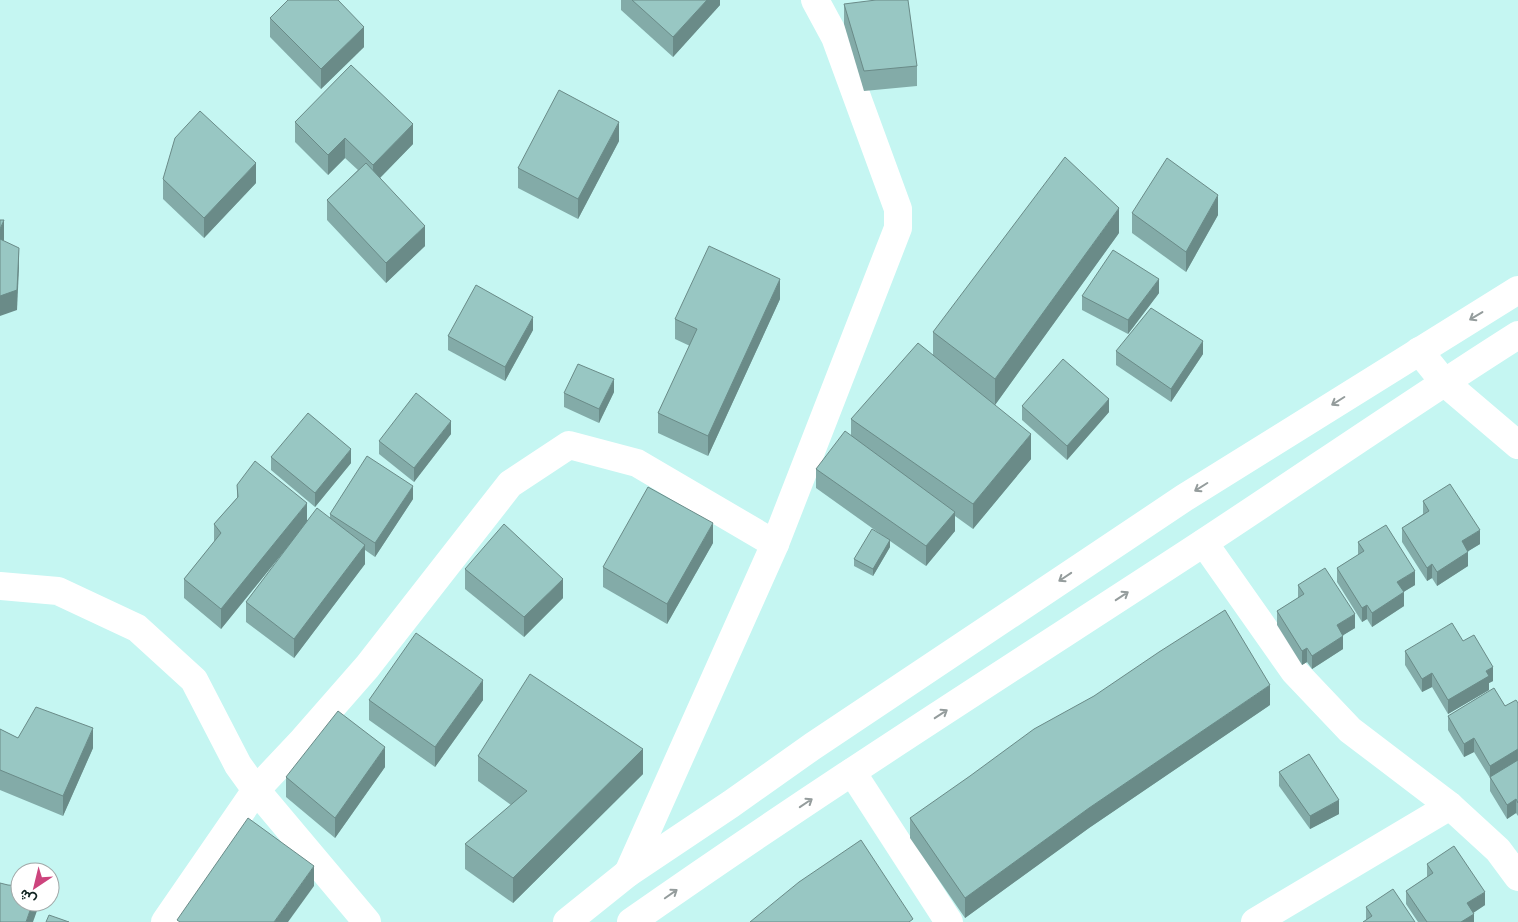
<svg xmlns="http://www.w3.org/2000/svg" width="1518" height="922" viewBox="0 0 1518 922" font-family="Jost,Vazirmatn,sans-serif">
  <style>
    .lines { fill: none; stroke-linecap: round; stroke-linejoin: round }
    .minor { stroke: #fff; stroke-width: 28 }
    .wall { fill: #83aba8 }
    .shaded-wall { fill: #6a8b88 }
    .building { fill: #98c7c3; stroke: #6a8b88 }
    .oneway { stroke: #949c9c }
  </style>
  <rect width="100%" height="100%" fill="#c5f6f2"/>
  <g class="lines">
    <!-- minor -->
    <g class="minor">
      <polyline points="1419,351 1444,382 1518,445"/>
      <polyline points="1204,543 1294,671 1350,730 1450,806 1498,850 1518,877"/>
      <polyline points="0,586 58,591 137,628 194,680 238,765 256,790 367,922"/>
      <polyline points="852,772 949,922"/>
      <polyline points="628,873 775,544 898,228 898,209 835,37 815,0"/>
      <polyline points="165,922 256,790 303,740 367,667 510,484 569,445 637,463 775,544"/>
      <polyline points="567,922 628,873 731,804 813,746 1184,498 1518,290"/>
      <path d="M 631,922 C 813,794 1001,675 1188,553 C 1298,481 1406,406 1518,335"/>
      <polyline points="1255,922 1450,806"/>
    </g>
  </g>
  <!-- wall -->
  <g class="wall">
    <polygon points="621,0 720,0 720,5 673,57 621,10"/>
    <polygon points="844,4 917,66 917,86 864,91 844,24"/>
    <polygon points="270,18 364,47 321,89 270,37"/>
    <polygon points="295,122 413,144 380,178 425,246 386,283 327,220 327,200 358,170 345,158 328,175 295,142"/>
    <polygon points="619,141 578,219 518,188 518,168"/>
    <polygon points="163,179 256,183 204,238 163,199"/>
    <polygon points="1132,213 1218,215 1186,272 1132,233"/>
    <polygon points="1119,233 995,405 1031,459 973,529 955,516 955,531 926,566 890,541 890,547 873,576 854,566 854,559 886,538 816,488 816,469 851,436 851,419 933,356 933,332"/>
    <polygon points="1159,293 1128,334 1082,310 1082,296"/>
    <polygon points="780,299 708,456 658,433 658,413 690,346 675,339 675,319"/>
    <polygon points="533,330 505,381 448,350 448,336"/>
    <polygon points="1116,351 1203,354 1171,402 1116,365"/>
    <polygon points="614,392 599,423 564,407 564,393"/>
    <polygon points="1022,406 1109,412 1067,460 1022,420"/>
    <polygon points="451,434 414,482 379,454 379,441"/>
    <polygon points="271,457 351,463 315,507 271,470"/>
    <polygon points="237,485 307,522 330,518 330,514 413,499 375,557 365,550 365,564 294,658 246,622 246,602 295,538 221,629 184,598 184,579 214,542 214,524 237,498"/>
    <polygon points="1423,501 1480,544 1468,551 1468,566 1437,586 1432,578 1427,581 1402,542 1402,528 1423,514"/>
    <polygon points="1358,542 1415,585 1403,592 1404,606 1372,627 1367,619 1362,622 1337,582 1337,568 1358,555"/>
    <polygon points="713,543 667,624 603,587 603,567"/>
    <polygon points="465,569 563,598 524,637 465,589"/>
    <polygon points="1298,585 1355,628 1343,635 1343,649 1312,669 1307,662 1302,665 1277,625 1277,611 1298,598"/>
    <polygon points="1463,641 1493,681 1489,683 1489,690 1448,714 1432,687 1422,692 1405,665 1405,651"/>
    <polygon points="369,700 483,700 435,767 369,720"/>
    <polygon points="1518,703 1518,816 1516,813 1507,819 1490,791 1490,778 1474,752 1464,757 1448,730 1448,716"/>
    <polygon points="1270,705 1089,828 965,918 910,838 910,818"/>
    <polygon points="0,729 18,738 93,748 63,816 0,790"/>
    <polygon points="478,756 643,774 513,903 465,869 465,844 511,805 478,781"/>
    <polygon points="385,767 335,838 286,797 286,777"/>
    <polygon points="1279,772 1339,814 1310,829 1279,786"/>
    <polygon points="1427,864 1485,905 1473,913 1474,922 1418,922 1406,904 1406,891 1427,877"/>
    <polygon points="1366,907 1415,922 1366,920"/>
  </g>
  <!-- shaded-wall -->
  <g class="shaded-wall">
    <polygon points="707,0 720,0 720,5 673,57 673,37"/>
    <polygon points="364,27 364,47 321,89 321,69"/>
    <polygon points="619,122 619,141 578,219 578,199"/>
    <polygon points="413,124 413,144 373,185 373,165"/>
    <polygon points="345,138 345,158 328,175 328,155"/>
    <polygon points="256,163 256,183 204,238 204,218"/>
    <polygon points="1218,195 1218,215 1186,272 1186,252"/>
    <polygon points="1119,208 1119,233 995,405 995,379"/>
    <polygon points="4,220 4,240 0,249 0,229"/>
    <polygon points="425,226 425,246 386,283 386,263"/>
    <polygon points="19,248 19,268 17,310 0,316 0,296"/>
    <polygon points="780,279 780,299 708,456 708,436"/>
    <polygon points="1159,279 1159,293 1128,334 1128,320"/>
    <polygon points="533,317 533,330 505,381 505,367"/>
    <polygon points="1203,341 1203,354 1171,402 1171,389"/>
    <polygon points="614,379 614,392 599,423 599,409"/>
    <polygon points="1109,399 1109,412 1067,460 1067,446"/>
    <polygon points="451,421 451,434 414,482 414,468"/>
    <polygon points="1031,434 1031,459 973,529 973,504"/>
    <polygon points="351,449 351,463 315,507 315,493"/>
    <polygon points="413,486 413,499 375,557 375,543"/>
    <polygon points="307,503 307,523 221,629 221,609"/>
    <polygon points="955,512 955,531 926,566 926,546"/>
    <polygon points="713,523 713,543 667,624 667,604"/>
    <polygon points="1480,530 1480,544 1462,555 1462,541"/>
    <polygon points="890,540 890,547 873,576 873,569"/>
    <polygon points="365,545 365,564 294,658 294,639"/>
    <polygon points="1468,552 1468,566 1437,586 1437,572"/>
    <polygon points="1432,564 1432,578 1427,581 1427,568"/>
    <polygon points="1415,571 1415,585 1397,596 1397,582"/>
    <polygon points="563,579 563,598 524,637 524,617"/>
    <polygon points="1404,592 1404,606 1372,627 1372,613"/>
    <polygon points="1367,605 1367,619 1362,622 1362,608"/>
    <polygon points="1355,614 1355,628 1337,639 1337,625"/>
    <polygon points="1343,636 1343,649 1312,669 1312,656"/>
    <polygon points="1307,648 1307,662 1302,665 1302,651"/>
    <polygon points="1493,667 1493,681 1489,683 1489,690 1448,714 1448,700 1486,671"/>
    <polygon points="1432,673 1432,687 1422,692 1422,679"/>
    <polygon points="483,680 483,700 435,767 435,747"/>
    <polygon points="1270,685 1270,705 1089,828 965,918 965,898 1089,808"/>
    <polygon points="93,728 93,748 63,816 63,796"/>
    <polygon points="1474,738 1474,752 1464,757 1464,744"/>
    <polygon points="385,747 385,767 335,838 335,818"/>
    <polygon points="643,749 643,774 513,903 513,878"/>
    <polygon points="1518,749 1518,763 1490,779 1490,766"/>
    <polygon points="1516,799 1516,813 1507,819 1507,805"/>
    <polygon points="1339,800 1339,814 1310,829 1310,816"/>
    <polygon points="314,866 314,886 288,922 274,922"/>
    <polygon points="1485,892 1485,905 1467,917 1467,903"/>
    <polygon points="33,902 38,902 38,908 33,922 26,922"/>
    <polygon points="1474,914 1474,922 1461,922"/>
  </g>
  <!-- building -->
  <g class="building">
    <polygon points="288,0 338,0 364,27 321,69 270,18"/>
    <polygon points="632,0 707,0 673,37"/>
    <polygon points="876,0 908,0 917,66 864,71 844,4"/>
    <polygon points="351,65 413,124 373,165 345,138 328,155 295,122"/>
    <polygon points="559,90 619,122 578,199 518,168"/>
    <polygon points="200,111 256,163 204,218 163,179 175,138"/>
    <polygon points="1065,157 1119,208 995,379 933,332"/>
    <polygon points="1167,158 1218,195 1186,252 1132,213"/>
    <polygon points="366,163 425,226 386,263 327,200"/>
    <polygon points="0,220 4,220 0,229"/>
    <polygon points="0,239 19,248 17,290 0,296"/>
    <polygon points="709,246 780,279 708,436 658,413 697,329 675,319"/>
    <polygon points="1113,250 1159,279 1128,320 1082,296"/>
    <polygon points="476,285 533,317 505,367 448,336"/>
    <polygon points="1151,308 1203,341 1171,389 1116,351"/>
    <polygon points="918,343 1031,434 973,504 851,419"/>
    <polygon points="1063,359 1109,399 1067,446 1022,406"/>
    <polygon points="578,364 614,379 599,409 564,393"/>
    <polygon points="416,393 451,421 414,468 379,441"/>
    <polygon points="308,413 351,449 315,493 271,457"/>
    <polygon points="845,431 955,512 926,546 816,469"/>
    <polygon points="367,456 413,486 375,543 330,514"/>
    <polygon points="255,461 307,503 221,609 184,579 221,533 214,524 238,497 237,485"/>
    <polygon points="1450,484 1480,530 1462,541 1468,552 1437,572 1432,564 1427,568 1402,528 1429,511 1423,501"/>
    <polygon points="648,487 713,523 667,604 603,567"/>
    <polygon points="317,508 365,545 294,639 246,602"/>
    <polygon points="504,524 563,579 524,617 465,569"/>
    <polygon points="1386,525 1415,571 1397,582 1404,592 1372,613 1367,605 1362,608 1337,568 1364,551 1358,542"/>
    <polygon points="872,529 890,540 873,569 854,559"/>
    <polygon points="1325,568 1355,614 1337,625 1343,636 1312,656 1307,648 1302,651 1277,611 1304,594 1298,585"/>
    <polygon points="1225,610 1270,685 1089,808 965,898 910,818 970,776 1034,729 1094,696 1159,652"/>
    <polygon points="1452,623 1463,641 1474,635 1493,667 1486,671 1489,676 1448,700 1432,673 1422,679 1405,651"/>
    <polygon points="416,633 483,680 435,747 369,700"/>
    <polygon points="530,674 643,749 513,878 465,844 527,791 478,756"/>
    <polygon points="1494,688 1505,706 1516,700 1518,703 1518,749 1490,766 1474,738 1464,744 1448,716"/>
    <polygon points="36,707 93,728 63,796 0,770 0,729 18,738"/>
    <polygon points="338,711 385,747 335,818 286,777"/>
    <polygon points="1309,754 1339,800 1310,816 1279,772"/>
    <polygon points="1518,760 1518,803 1516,799 1507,805 1490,777"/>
    <polygon points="248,818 314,866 274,922 180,922 177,920"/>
    <polygon points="861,840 913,919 909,922 750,922 799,882"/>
    <polygon points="1454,846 1485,892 1467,903 1474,914 1461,922 1427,922 1406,891 1433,873 1427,864"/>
    <polygon points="0,883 8,885 20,886 20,902 33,902 26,922 0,922"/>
    <polygon points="1393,889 1415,922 1363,922 1372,916 1366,907"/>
    <polygon points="49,915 69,922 46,922"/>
  </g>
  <!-- one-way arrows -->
  <defs><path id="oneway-shaft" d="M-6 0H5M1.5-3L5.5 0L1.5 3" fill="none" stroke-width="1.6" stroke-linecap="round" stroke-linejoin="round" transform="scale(1.25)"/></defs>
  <g class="oneway">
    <use href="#oneway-shaft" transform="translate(1476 316) rotate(149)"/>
    <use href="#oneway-shaft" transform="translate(1338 401) rotate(148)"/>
    <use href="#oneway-shaft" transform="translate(1201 487) rotate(148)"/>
    <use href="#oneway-shaft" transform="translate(1065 577) rotate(146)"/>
    <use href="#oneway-shaft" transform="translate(1122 596) rotate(-33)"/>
    <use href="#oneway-shaft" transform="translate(941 714) rotate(-33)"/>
    <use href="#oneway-shaft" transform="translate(806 803) rotate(-34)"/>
    <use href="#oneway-shaft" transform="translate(671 894) rotate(-35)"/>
  </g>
  <!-- north arrow -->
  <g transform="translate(35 887) rotate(215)"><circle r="24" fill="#ffffff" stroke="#a0a7a7"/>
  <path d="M0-4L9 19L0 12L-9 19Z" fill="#cd447d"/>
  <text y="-8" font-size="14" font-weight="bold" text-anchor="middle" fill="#112422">ش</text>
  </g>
</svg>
